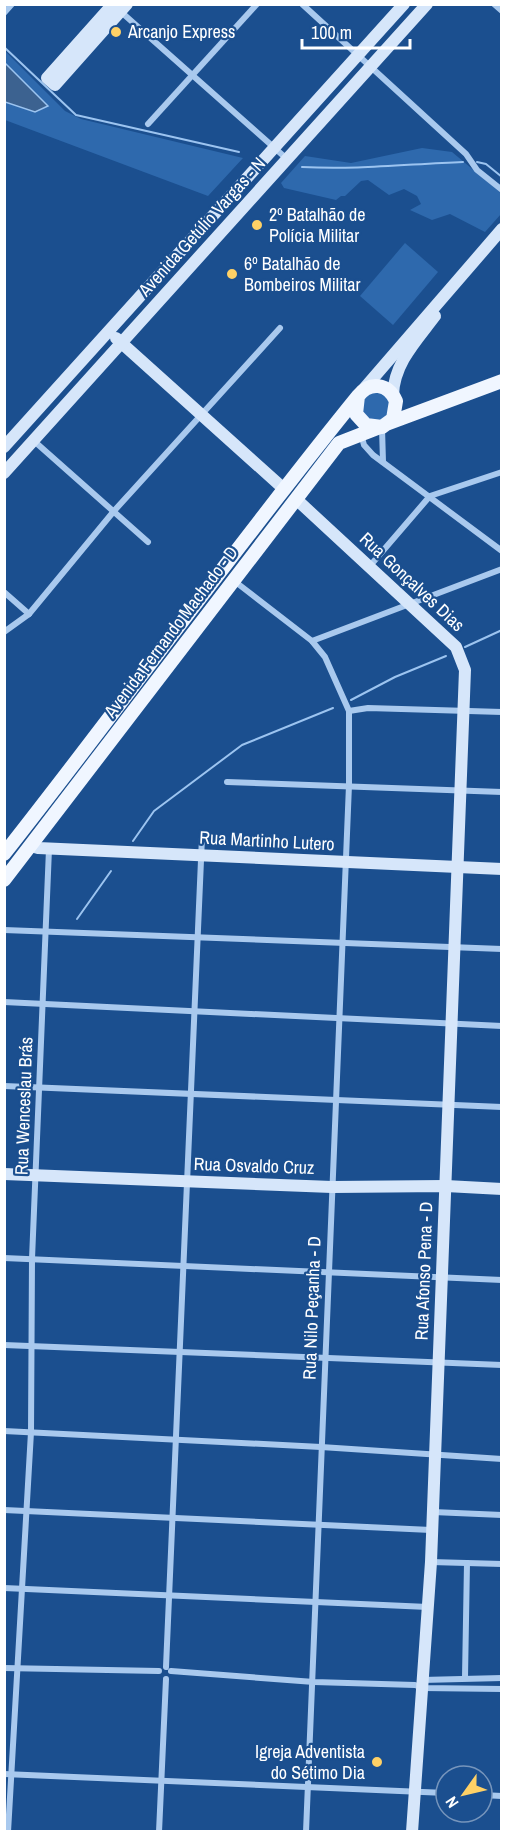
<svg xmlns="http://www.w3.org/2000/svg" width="506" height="1836" viewBox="0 0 506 1836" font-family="'Archivo Narrow',sans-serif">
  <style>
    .green { fill: #2e69ad }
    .water { fill: #3c6290; stroke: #9cc4f0; stroke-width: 1.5 }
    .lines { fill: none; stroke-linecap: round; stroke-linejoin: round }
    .stream { stroke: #9cc4f0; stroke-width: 2 }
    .street { stroke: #a9c9ee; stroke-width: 6 }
    .secondary { stroke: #d6e6fa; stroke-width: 12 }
    .primary { stroke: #f0f6ff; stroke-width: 14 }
    .poi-dot { fill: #ffd166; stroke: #1b4f8f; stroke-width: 2 }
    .labels { text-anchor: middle; stroke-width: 4.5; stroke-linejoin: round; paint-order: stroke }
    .poi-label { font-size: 18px; fill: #fff; stroke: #1b4f8f; text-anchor: start }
    .street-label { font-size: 18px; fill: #fff; stroke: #1b4f8f }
  </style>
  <rect width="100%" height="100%" fill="#1b4f8f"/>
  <!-- green -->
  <g class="green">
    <polygon points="4,50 65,111 81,119 243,158 208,196 5,120"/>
    <polygon points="422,148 452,152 501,193 501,214 485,232 450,214 432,220 410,210 421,204 417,196 404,189 389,195 368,180 361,181 345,196 341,196 336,200 284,188 281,183 305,156 351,163"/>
    <polygon points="405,243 438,272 393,325 360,296"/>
    <polygon points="374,389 390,397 390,415 380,422 363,417 360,400"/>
  </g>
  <!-- water -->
  <polygon class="water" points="4,63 5,63 48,106 35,112 5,102"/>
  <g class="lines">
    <!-- stream -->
    <g class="stream">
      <polyline points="4,47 76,115 239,152"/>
      <polyline points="477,162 486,164 502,177"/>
      <path d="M 302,167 C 356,170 409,164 463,162"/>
      <polyline points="465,647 502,630"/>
      <polyline points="351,700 395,677 446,656"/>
      <polyline points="133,841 154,811 242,745 333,708"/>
      <polyline points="77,919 111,871"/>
    </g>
    <!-- street -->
    <g class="street">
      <polyline points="302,4 466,154 477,170 502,190"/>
      <polyline points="494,4 502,11"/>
      <polyline points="120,11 287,159"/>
      <polyline points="4,13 12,4"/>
      <polyline points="148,124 257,4"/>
      <polyline points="382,428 383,462"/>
      <polyline points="361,434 364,445 373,455 502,551"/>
      <polyline points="34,441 148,542"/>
      <polyline points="369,567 430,496 502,472"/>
      <polyline points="233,580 312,641 325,657 349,711 349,785 306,1832"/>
      <polyline points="4,592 29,614"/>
      <polyline points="4,632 29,614 114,511 280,328"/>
      <polyline points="312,641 502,569"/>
      <polyline points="349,711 368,708 502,712"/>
      <polyline points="227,782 502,792"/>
      <polyline points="4,930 502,949"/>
      <polyline points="4,1002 502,1026"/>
      <polyline points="4,1086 502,1107"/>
      <polyline points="4,1258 502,1280"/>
      <polyline points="4,1345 502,1365"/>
      <polyline points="4,1431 321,1447 502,1459"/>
      <polyline points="4,1510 431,1530"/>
      <polyline points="433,1512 502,1515"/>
      <polyline points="431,1562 502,1564"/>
      <polyline points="4,1588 428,1607"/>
      <polyline points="166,1667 202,837"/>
      <polyline points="4,1668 159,1671"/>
      <polyline points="171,1671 314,1682 415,1685 423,1688 502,1689"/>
      <polyline points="465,1677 467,1563"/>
      <polyline points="422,1680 502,1678"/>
      <polyline points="4,1774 446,1793"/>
      <polyline points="482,1795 502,1796"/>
      <polyline points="8,1832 31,1432 32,1259 49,849"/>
      <polyline points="159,1832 166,1679"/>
    </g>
    <!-- secondary -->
    <g class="secondary">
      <polyline points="113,4 47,78 55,85 127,4"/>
      <polyline points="116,338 284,489"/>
      <polyline points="362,391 502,229"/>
      <path d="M 393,395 C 394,363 417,340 435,316"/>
      <polyline points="4,447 404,4"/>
      <polyline points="4,473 427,4"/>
      <polyline points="296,499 456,647 465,670 431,1562 412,1832"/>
      <polyline points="31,846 38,848 502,869"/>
      <polyline points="4,1174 332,1187 446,1186 502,1189"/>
    </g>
    <!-- primary -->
    <g class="primary">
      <polyline points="389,423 502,381"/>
      <path d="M 4,854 C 123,703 236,546 358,396 C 370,381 388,383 396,401 L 393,419 L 382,427 L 366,425 L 356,414 L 358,396"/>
      <polyline points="4,880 339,443 380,427"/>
    </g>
  </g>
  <!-- markers -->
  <g class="poi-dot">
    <circle cx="116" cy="32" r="6"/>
    <circle cx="257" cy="225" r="6"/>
    <circle cx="232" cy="274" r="6"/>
    <circle cx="377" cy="1762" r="6"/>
  </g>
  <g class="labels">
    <!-- poi labels -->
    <g class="poi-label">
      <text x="128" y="38">Arcanjo Express</text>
      <text x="269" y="221">2º Batalhão de<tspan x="269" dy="21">Polícia Militar</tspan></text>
      <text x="244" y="270">6º Batalhão de<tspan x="244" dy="21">Bombeiros Militar</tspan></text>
      <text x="365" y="1758" text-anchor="end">Igreja Adventista<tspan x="365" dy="21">do Sétimo Dia</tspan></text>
    </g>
    <!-- street labels -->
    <g class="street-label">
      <text transform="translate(202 227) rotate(-48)" y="6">Avenida Getúlio Vargas - N</text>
      <text transform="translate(412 582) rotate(43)" y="6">Rua Gonçalves Dias</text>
      <text transform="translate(171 632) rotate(-53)" y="6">Avenida Fernando Machado - D</text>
      <text transform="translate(267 841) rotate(3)" y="6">Rua Martinho Lutero</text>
      <text transform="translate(24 1106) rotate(-88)" y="6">Rua Wenceslau Brás</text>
      <text transform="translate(254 1166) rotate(2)" y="6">Rua Osvaldo Cruz</text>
      <text transform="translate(424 1271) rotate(-88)" y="6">Rua Afonso Pena - D</text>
      <text transform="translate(312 1308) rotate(-88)" y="6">Rua Nilo Peçanha - D</text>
    </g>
  </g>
  <!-- border -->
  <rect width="506" height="1836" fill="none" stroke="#ffffff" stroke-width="12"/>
  <!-- north arrow -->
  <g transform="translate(464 1794) rotate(236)"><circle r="28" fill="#1b4f8f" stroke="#7695bc" stroke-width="1.5"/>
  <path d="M0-4.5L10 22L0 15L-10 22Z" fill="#ffd166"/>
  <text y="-9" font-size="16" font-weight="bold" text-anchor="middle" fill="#ffffff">N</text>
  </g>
  <!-- scale -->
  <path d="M302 39v9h108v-9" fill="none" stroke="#ffffff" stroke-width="3"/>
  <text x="311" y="39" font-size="18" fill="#ffffff" stroke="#1b4f8f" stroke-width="4.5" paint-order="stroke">100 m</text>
</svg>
